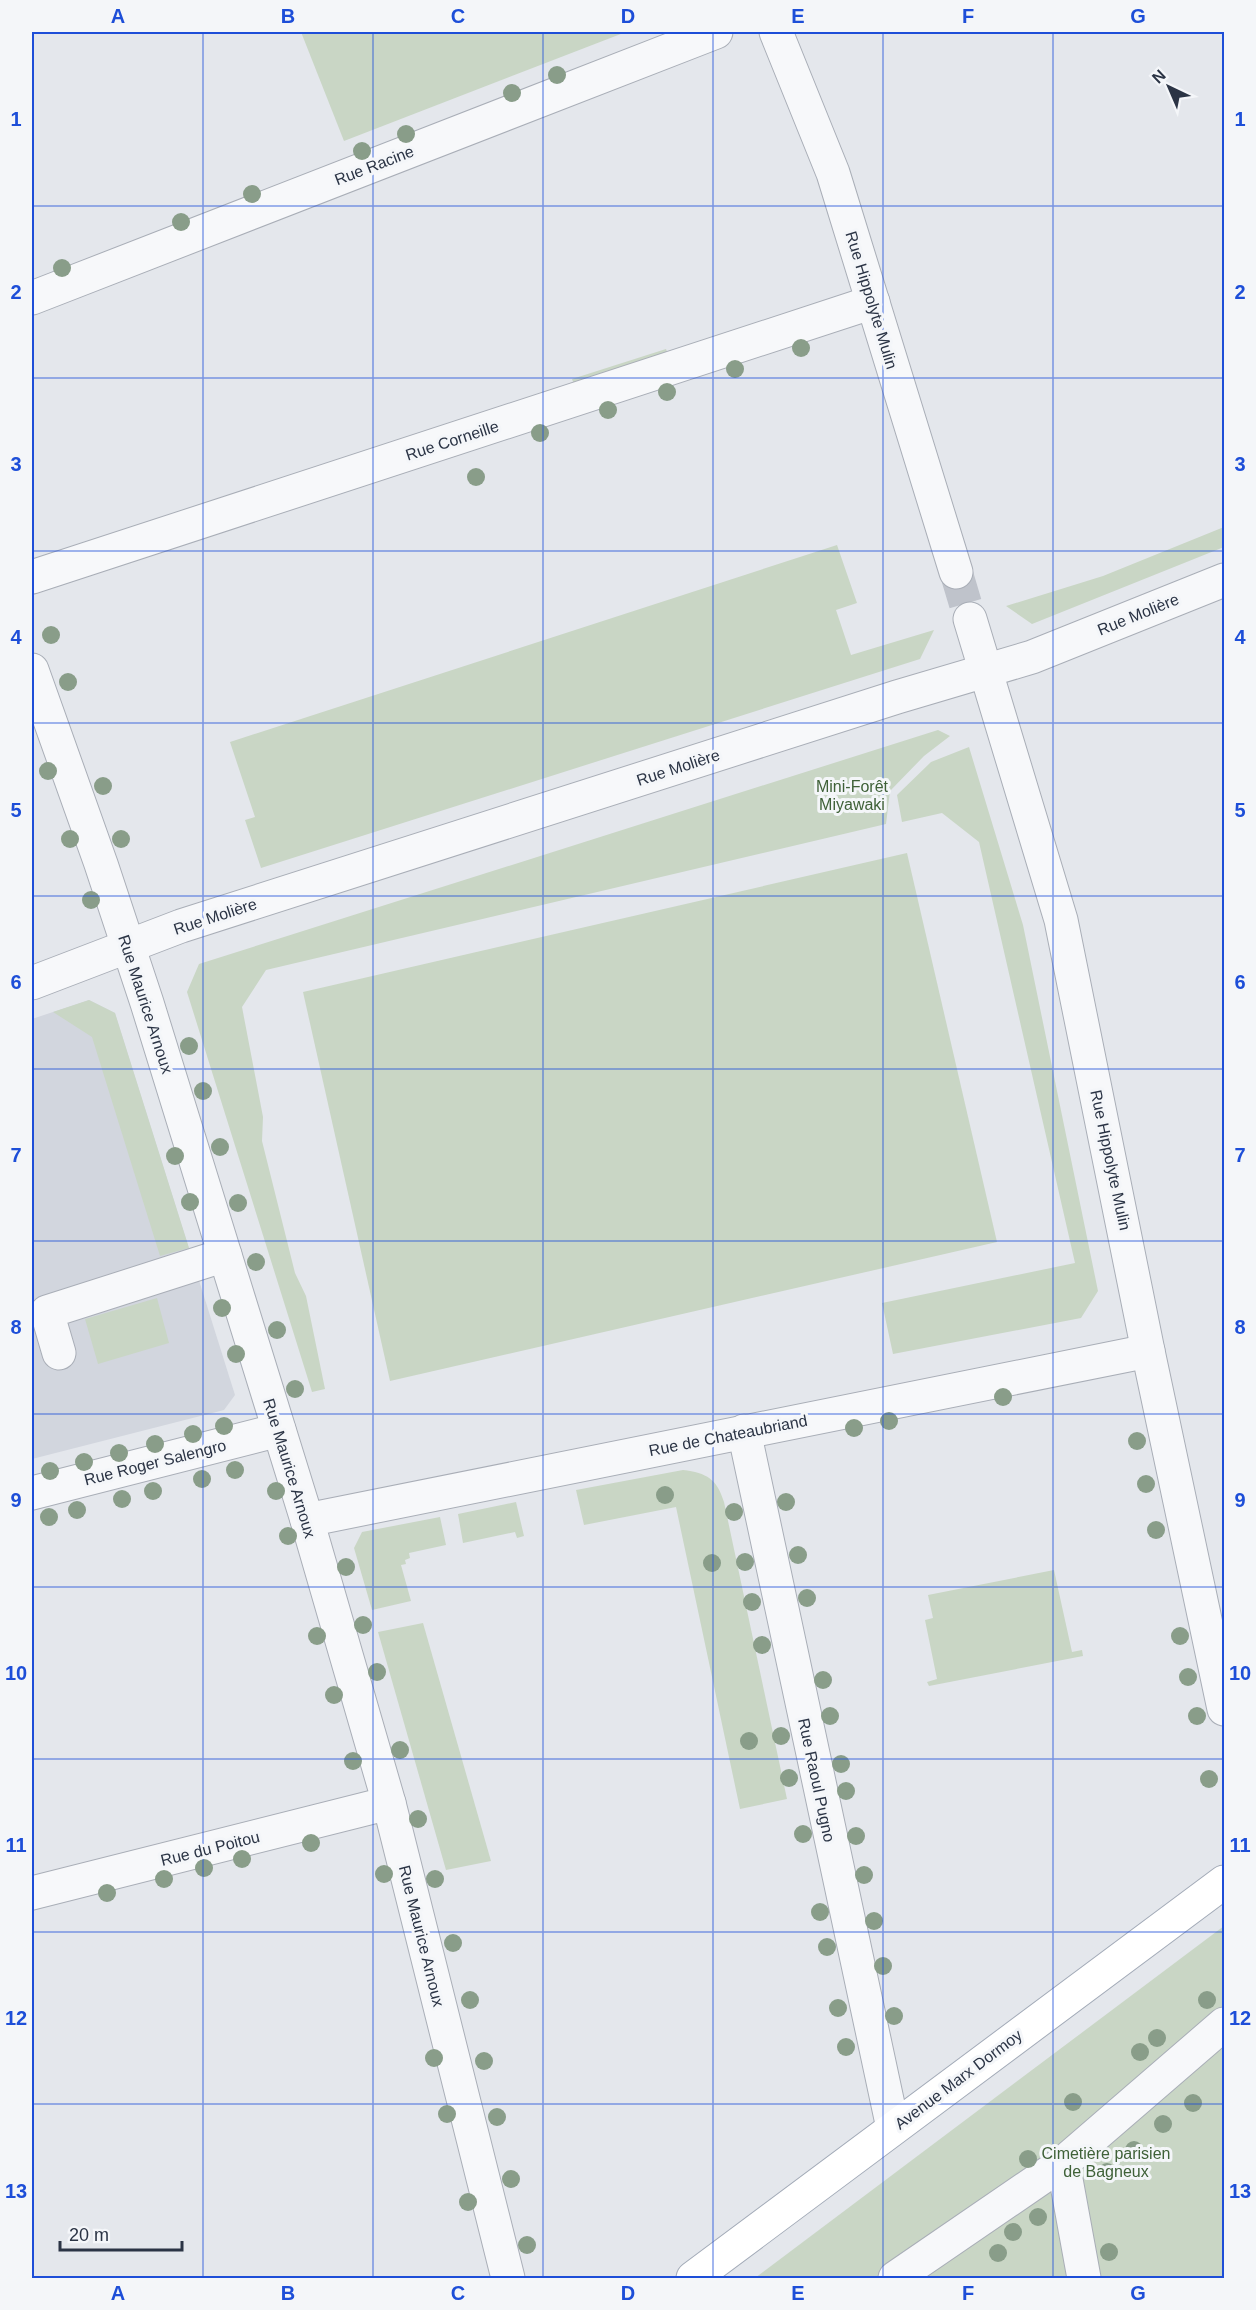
<svg xmlns="http://www.w3.org/2000/svg" width="1256" height="2310" viewBox="0 0 1256 2310" font-family="Helvetica,sans-serif">
  <style>
    .built { fill: #d2d6de }
    .green { fill: #c9d6c5 }
    .lines { fill: none; stroke-linecap: round; stroke-linejoin: round }
    .minor-tunnel { stroke: #bfc3cb; stroke-width: 33; stroke-dasharray: 33 16; stroke-linecap: butt }
    .minor-casing { stroke: #a9aeb7; stroke-width: 35 }
    .major-casing { stroke: #a3abb8; stroke-width: 35 }
    .minor { stroke: #f7f8fa; stroke-width: 33 }
    .major { stroke: #fff; stroke-width: 33 }
    .tree { fill: #899d89 }
    .grid { fill: none; stroke: #1d4ed8; stroke-width: 1.5; stroke-opacity: 0.55 }
    .labels { text-anchor: middle; stroke-width: 6; stroke-linejoin: round; paint-order: stroke }
    .street-label { font-size: 16px; fill: #2b3445; stroke: #f4f6f9 }
    .park-label { font-size: 16px; fill: #3f6138; stroke: #f4f6f9 }
    .neatline { fill: none; stroke: #1d4ed8; stroke-width: 2 }
    .grid-label { font-size: 20px; text-anchor: middle; font-weight: bold; fill: #1d4ed8 }
  </style>
  <rect width="100%" height="100%" fill="#e4e7ec"/>
  <!-- built -->
  <polygon class="built" points="89,1000 115,1013 235,1395 224,1410 32,1459 32,1019"/>
  <!-- green -->
  <g class="green">
    <polygon points="301,32 626,32 344,141"/>
    <polygon points="666,349 669,357 575,387 572,379"/>
    <polygon points="1224,527 1224,547 1032,624 1006,606 1103,576"/>
    <polygon points="837,545 857,603 836,610 851,655 934,630 920,659 261,868 245,820 255,817 230,742"/>
    <polygon points="938,730 950,736 924,756 890,791 886,824 266,970 242,1007 263,1117 262,1141 295,1273 306,1296 325,1389 312,1392 187,992 199,964"/>
    <polygon points="969,747 1023,925 1098,1291 1081,1318 893,1354 882,1303 1075,1263 979,842 942,813 902,822 897,795 931,762"/>
    <polygon points="907,853 997,1242 390,1381 303,992"/>
    <polygon points="89,1000 115,1013 189,1248 160,1256 92,1037 53,1012"/>
    <polygon points="157,1298 169,1343 98,1364 85,1319"/>
    <path d="M 683,1470 C 707,1473 717,1479 724,1502 L 787,1799 L 740,1809 L 676,1507 L 584,1525 L 576,1490 Z"/>
    <polygon points="516,1502 524,1536 517,1538 515,1532 463,1543 458,1514"/>
    <polygon points="440,1517 446,1545 409,1553 410,1558 405,1560 406,1564 401,1565 411,1601 372,1610 354,1548 362,1532"/>
    <polygon points="1054,1570 1072,1652 1082,1650 1083,1656 929,1686 927,1682 937,1679 925,1620 933,1618 928,1595"/>
    <polygon points="423,1623 491,1861 446,1870 378,1632"/>
    <polygon points="1224,1926 1224,2278 755,2278"/>
  </g>
  <g class="lines">
    <!-- minor-tunnel -->
    <polyline class="minor-tunnel" points="956,572 970,619"/>
    <defs>
      <g id="minor">
        <polyline points="776,32 833,173 956,572"/>
        <polyline points="32,298 716,32"/>
        <polyline points="32,577 873,302"/>
        <polyline points="970,619 1061,920 1148,1351 1224,1709"/>
        <polyline points="32,670 101,864 147,1003 307,1520 389,1803 508,2278"/>
        <polyline points="32,983 181,926 897,697 1032,657 1224,580"/>
        <polyline points="59,1353 47,1312 225,1255"/>
        <polyline points="744,1431 893,2128"/>
        <polyline points="32,1493 279,1430"/>
        <polyline points="307,1520 1148,1351"/>
        <polyline points="32,1893 389,1803"/>
        <polyline points="1063,2163 1084,2278"/>
        <polyline points="895,2278 1063,2163 1224,2024"/>
      </g>
      <polyline id="major" points="693,2278 1224,1882"/>
    </defs>
    <!-- minor casing -->
    <use href="#minor" class="minor-casing"/>
    <!-- major casing -->
    <use href="#major" class="major-casing"/>
    <!-- minor -->
    <use href="#minor" class="minor"/>
    <!-- major -->
    <use href="#major" class="major"/>
  </g>
  <!-- trees -->
  <g class="tree">
    <circle cx="557" cy="75" r="9"/>
    <circle cx="512" cy="93" r="9"/>
    <circle cx="406" cy="134" r="9"/>
    <circle cx="362" cy="151" r="9"/>
    <circle cx="252" cy="194" r="9"/>
    <circle cx="181" cy="222" r="9"/>
    <circle cx="62" cy="268" r="9"/>
    <circle cx="801" cy="348" r="9"/>
    <circle cx="735" cy="369" r="9"/>
    <circle cx="667" cy="392" r="9"/>
    <circle cx="608" cy="410" r="9"/>
    <circle cx="540" cy="433" r="9"/>
    <circle cx="476" cy="477" r="9"/>
    <circle cx="51" cy="635" r="9"/>
    <circle cx="68" cy="682" r="9"/>
    <circle cx="48" cy="771" r="9"/>
    <circle cx="103" cy="786" r="9"/>
    <circle cx="70" cy="839" r="9"/>
    <circle cx="121" cy="839" r="9"/>
    <circle cx="91" cy="900" r="9"/>
    <circle cx="189" cy="1046" r="9"/>
    <circle cx="203" cy="1091" r="9"/>
    <circle cx="220" cy="1147" r="9"/>
    <circle cx="175" cy="1156" r="9"/>
    <circle cx="190" cy="1202" r="9"/>
    <circle cx="238" cy="1203" r="9"/>
    <circle cx="256" cy="1262" r="9"/>
    <circle cx="222" cy="1308" r="9"/>
    <circle cx="277" cy="1330" r="9"/>
    <circle cx="236" cy="1354" r="9"/>
    <circle cx="295" cy="1389" r="9"/>
    <circle cx="1003" cy="1397" r="9"/>
    <circle cx="889" cy="1421" r="9"/>
    <circle cx="224" cy="1426" r="9"/>
    <circle cx="854" cy="1428" r="9"/>
    <circle cx="193" cy="1434" r="9"/>
    <circle cx="1137" cy="1441" r="9"/>
    <circle cx="155" cy="1444" r="9"/>
    <circle cx="119" cy="1453" r="9"/>
    <circle cx="84" cy="1462" r="9"/>
    <circle cx="235" cy="1470" r="9"/>
    <circle cx="50" cy="1471" r="9"/>
    <circle cx="202" cy="1479" r="9"/>
    <circle cx="1146" cy="1484" r="9"/>
    <circle cx="153" cy="1491" r="9"/>
    <circle cx="276" cy="1491" r="9"/>
    <circle cx="665" cy="1495" r="9"/>
    <circle cx="122" cy="1499" r="9"/>
    <circle cx="786" cy="1502" r="9"/>
    <circle cx="77" cy="1510" r="9"/>
    <circle cx="734" cy="1512" r="9"/>
    <circle cx="49" cy="1517" r="9"/>
    <circle cx="1156" cy="1530" r="9"/>
    <circle cx="288" cy="1536" r="9"/>
    <circle cx="798" cy="1555" r="9"/>
    <circle cx="745" cy="1562" r="9"/>
    <circle cx="712" cy="1563" r="9"/>
    <circle cx="346" cy="1567" r="9"/>
    <circle cx="807" cy="1598" r="9"/>
    <circle cx="752" cy="1602" r="9"/>
    <circle cx="363" cy="1625" r="9"/>
    <circle cx="317" cy="1636" r="9"/>
    <circle cx="1180" cy="1636" r="9"/>
    <circle cx="762" cy="1645" r="9"/>
    <circle cx="377" cy="1672" r="9"/>
    <circle cx="1188" cy="1677" r="9"/>
    <circle cx="823" cy="1680" r="9"/>
    <circle cx="334" cy="1695" r="9"/>
    <circle cx="830" cy="1716" r="9"/>
    <circle cx="1197" cy="1716" r="9"/>
    <circle cx="781" cy="1736" r="9"/>
    <circle cx="749" cy="1741" r="9"/>
    <circle cx="400" cy="1750" r="9"/>
    <circle cx="353" cy="1761" r="9"/>
    <circle cx="841" cy="1764" r="9"/>
    <circle cx="789" cy="1778" r="9"/>
    <circle cx="1209" cy="1779" r="9"/>
    <circle cx="846" cy="1791" r="9"/>
    <circle cx="418" cy="1819" r="9"/>
    <circle cx="803" cy="1834" r="9"/>
    <circle cx="856" cy="1836" r="9"/>
    <circle cx="311" cy="1843" r="9"/>
    <circle cx="242" cy="1859" r="9"/>
    <circle cx="204" cy="1868" r="9"/>
    <circle cx="384" cy="1874" r="9"/>
    <circle cx="864" cy="1875" r="9"/>
    <circle cx="164" cy="1879" r="9"/>
    <circle cx="435" cy="1879" r="9"/>
    <circle cx="107" cy="1893" r="9"/>
    <circle cx="820" cy="1912" r="9"/>
    <circle cx="874" cy="1921" r="9"/>
    <circle cx="453" cy="1943" r="9"/>
    <circle cx="827" cy="1947" r="9"/>
    <circle cx="883" cy="1966" r="9"/>
    <circle cx="470" cy="2000" r="9"/>
    <circle cx="1207" cy="2000" r="9"/>
    <circle cx="838" cy="2008" r="9"/>
    <circle cx="894" cy="2016" r="9"/>
    <circle cx="1157" cy="2038" r="9"/>
    <circle cx="846" cy="2047" r="9"/>
    <circle cx="1140" cy="2052" r="9"/>
    <circle cx="434" cy="2058" r="9"/>
    <circle cx="484" cy="2061" r="9"/>
    <circle cx="1073" cy="2102" r="9"/>
    <circle cx="1193" cy="2103" r="9"/>
    <circle cx="447" cy="2114" r="9"/>
    <circle cx="497" cy="2117" r="9"/>
    <circle cx="1163" cy="2124" r="9"/>
    <circle cx="1134" cy="2150" r="9"/>
    <circle cx="1028" cy="2159" r="9"/>
    <circle cx="1107" cy="2172" r="9"/>
    <circle cx="511" cy="2179" r="9"/>
    <circle cx="468" cy="2202" r="9"/>
    <circle cx="1038" cy="2217" r="9"/>
    <circle cx="1013" cy="2232" r="9"/>
    <circle cx="527" cy="2245" r="9"/>
    <circle cx="1109" cy="2252" r="9"/>
    <circle cx="998" cy="2253" r="9"/>
  </g>
  <!-- grid -->
  <path class="grid" d="M 203,32 L 203,2278M 373,32 L 373,2278M 543,32 L 543,2278M 713,32 L 713,2278M 883,32 L 883,2278M 1053,32 L 1053,2278M 32,206 L 1224,206M 32,378 L 1224,378M 32,551 L 1224,551M 32,723 L 1224,723M 32,896 L 1224,896M 32,1069 L 1224,1069M 32,1241 L 1224,1241M 32,1414 L 1224,1414M 32,1587 L 1224,1587M 32,1759 L 1224,1759M 32,1932 L 1224,1932M 32,2104 L 1224,2104"/>
  <g class="labels">
    <!-- street labels -->
    <g class="street-label">
      <text transform="translate(374 165) rotate(-21)" y="6">Rue Racine</text>
      <text transform="translate(872 300) rotate(73)" y="6">Rue Hippolyte Mulin</text>
      <text transform="translate(452 440) rotate(-18)" y="6">Rue Corneille</text>
      <text transform="translate(1138 614) rotate(-22)" y="6">Rue Molière</text>
      <text transform="translate(678 767) rotate(-18)" y="6">Rue Molière</text>
      <text transform="translate(215 916) rotate(-18)" y="6">Rue Molière</text>
      <text transform="translate(146 1004) rotate(72)" y="6">Rue Maurice Arnoux</text>
      <text transform="translate(1111 1160) rotate(78)" y="6">Rue Hippolyte Mulin</text>
      <text transform="translate(728 1435) rotate(-11)" y="6">Rue de Chateaubriand</text>
      <text transform="translate(155 1462) rotate(-14)" y="6">Rue Roger Salengro</text>
      <text transform="translate(290 1468) rotate(73)" y="6">Rue Maurice Arnoux</text>
      <text transform="translate(817 1780) rotate(78)" y="6">Rue Raoul Pugno</text>
      <text transform="translate(210 1848) rotate(-14)" y="6">Rue du Poitou</text>
      <text transform="translate(422 1936) rotate(76)" y="6">Rue Maurice Arnoux</text>
      <text transform="translate(958 2079) rotate(-37)" y="6">Avenue Marx Dormoy</text>
    </g>
    <!-- park labels -->
    <g class="park-label">
      <text x="852" y="792">Mini-Forêt<tspan x="852" dy="18">Miyawaki</tspan></text>
      <text x="1106" y="2159">Cimetière parisien<tspan x="1106" dy="18">de Bagneux</tspan></text>
    </g>
  </g>
  <!-- border -->
  <rect width="1256" height="2310" fill="none" stroke="#f4f6f9" stroke-width="66"/>
  <!-- north arrow -->
  <g transform="translate(1169 87) rotate(316)" stroke="#f4f6f9" stroke-width="4.5" paint-order="stroke">
  <path d="M0-4.5L10 22L0 15L-10 22Z" fill="#2b3445"/>
  <text y="-9" font-size="16" font-weight="bold" text-anchor="middle" fill="#2b3445">N</text>
  </g>
  <!-- scale -->
  <path d="M60 2241v9h122v-9" fill="none" stroke="#2b3445" stroke-width="3"/>
  <text x="69" y="2241" font-size="18" fill="#2b3445" stroke="#f4f6f9" stroke-width="4.5" paint-order="stroke">20 m</text>
  <rect x="33" y="33" width="1190" height="2244" class="neatline"/>
  <g class="grid-label">
    <text x="118" y="23">A</text>
    <text x="288" y="23">B</text>
    <text x="458" y="23">C</text>
    <text x="628" y="23">D</text>
    <text x="798" y="23">E</text>
    <text x="968" y="23">F</text>
    <text x="1138" y="23">G</text>
    <text x="16" y="126">1</text>
    <text x="1240" y="126">1</text>
    <text x="16" y="299">2</text>
    <text x="1240" y="299">2</text>
    <text x="16" y="471">3</text>
    <text x="1240" y="471">3</text>
    <text x="16" y="644">4</text>
    <text x="1240" y="644">4</text>
    <text x="16" y="817">5</text>
    <text x="1240" y="817">5</text>
    <text x="16" y="989">6</text>
    <text x="1240" y="989">6</text>
    <text x="16" y="1162">7</text>
    <text x="1240" y="1162">7</text>
    <text x="16" y="1334">8</text>
    <text x="1240" y="1334">8</text>
    <text x="16" y="1507">9</text>
    <text x="1240" y="1507">9</text>
    <text x="16" y="1680">10</text>
    <text x="1240" y="1680">10</text>
    <text x="16" y="1852">11</text>
    <text x="1240" y="1852">11</text>
    <text x="16" y="2025">12</text>
    <text x="1240" y="2025">12</text>
    <text x="16" y="2198">13</text>
    <text x="1240" y="2198">13</text>
    <text x="118" y="2300">A</text>
    <text x="288" y="2300">B</text>
    <text x="458" y="2300">C</text>
    <text x="628" y="2300">D</text>
    <text x="798" y="2300">E</text>
    <text x="968" y="2300">F</text>
    <text x="1138" y="2300">G</text>
  </g>
</svg>
